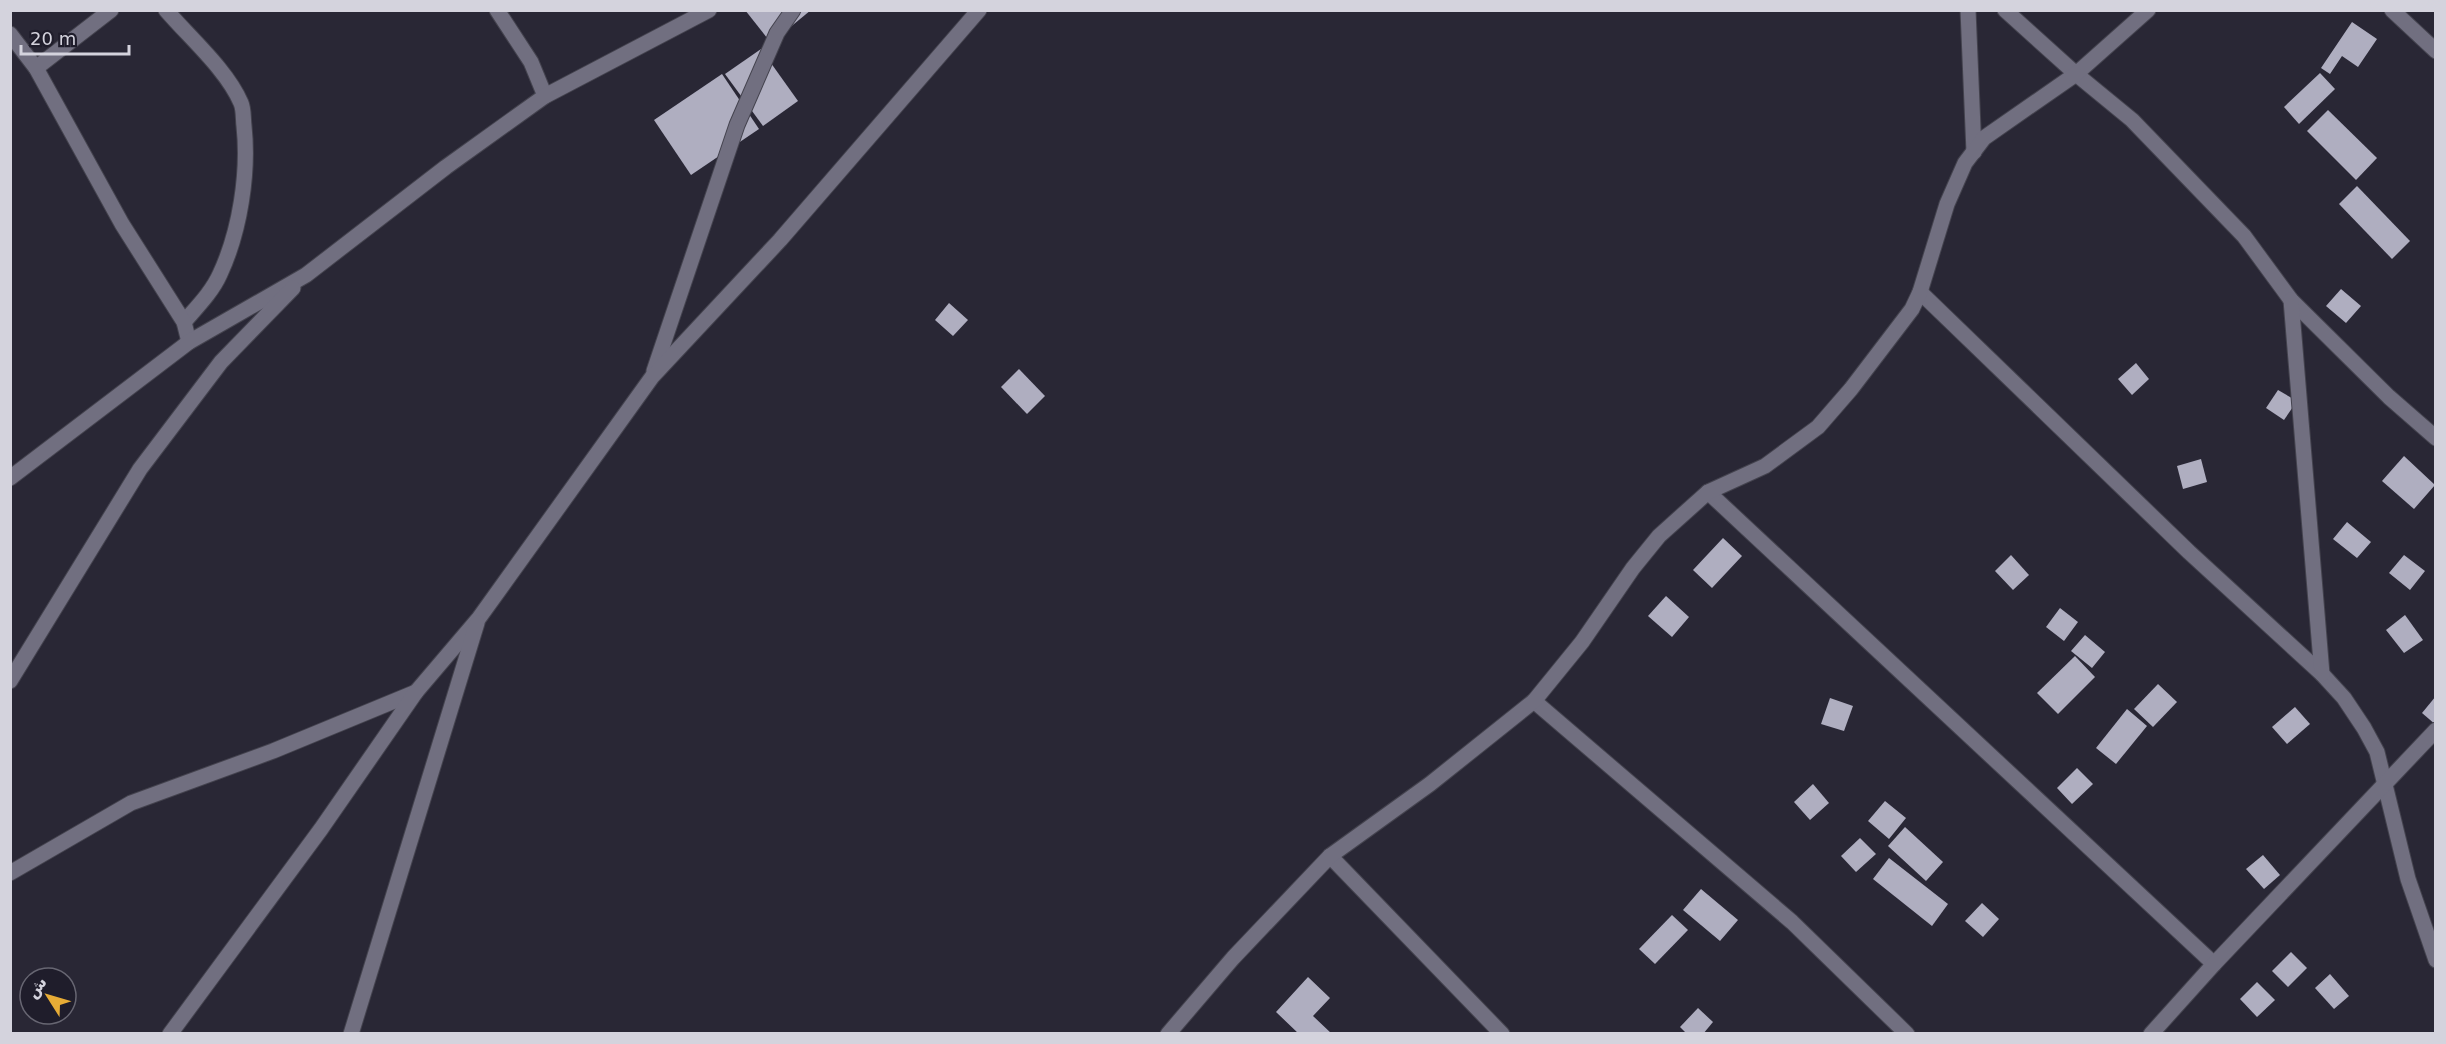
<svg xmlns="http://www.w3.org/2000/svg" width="2446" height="1044" viewBox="0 0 2446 1044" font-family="'DejaVu Sans',Vazirmatn,sans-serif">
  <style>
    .building { fill: #afaec0 }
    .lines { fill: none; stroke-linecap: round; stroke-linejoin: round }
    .minor-casing { stroke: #44434e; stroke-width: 17 }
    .minor { stroke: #716f80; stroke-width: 15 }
  </style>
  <rect width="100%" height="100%" fill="#292735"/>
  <!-- building -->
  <g class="building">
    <polygon points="745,10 811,10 771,43"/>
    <polygon points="2352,22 2377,39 2358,67 2342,56 2330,74 2321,68"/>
    <polygon points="761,49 798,101 763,126 725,74"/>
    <polygon points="2320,73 2335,89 2299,124 2284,107"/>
    <polygon points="722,74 759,129 691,175 654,120"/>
    <polygon points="2328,110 2377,158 2356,180 2307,131"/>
    <polygon points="2357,186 2410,241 2392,259 2339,204"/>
    <polygon points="2341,289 2361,306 2346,323 2326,306"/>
    <polygon points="949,303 968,320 953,336 935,320"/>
    <polygon points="2136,363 2149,379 2132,395 2118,379"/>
    <polygon points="1019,369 1045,396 1027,414 1001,387"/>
    <polygon points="2278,390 2297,401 2284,420 2266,408"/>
    <polygon points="2404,456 2435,485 2414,509 2382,481"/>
    <polygon points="2201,459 2207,482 2183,489 2177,466"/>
    <polygon points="2347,522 2371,542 2357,558 2333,539"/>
    <polygon points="1723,538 1742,556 1712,588 1693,570"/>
    <polygon points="2011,555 2029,575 2013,590 1995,571"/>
    <polygon points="2404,555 2425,571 2410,590 2389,573"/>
    <polygon points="1666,596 1689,617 1672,637 1648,616"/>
    <polygon points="2060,608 2078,622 2064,641 2046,627"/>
    <polygon points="2405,615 2423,640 2404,653 2386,630"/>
    <polygon points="2085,635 2105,652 2092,668 2071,651"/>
    <polygon points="2075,656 2095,677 2058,714 2037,693"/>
    <polygon points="2158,684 2177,702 2153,727 2134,709"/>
    <polygon points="2436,696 2436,725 2422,713"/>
    <polygon points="1830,698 1853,706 1844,731 1821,724"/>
    <polygon points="2295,707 2310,724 2287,744 2272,727"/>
    <polygon points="2127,709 2147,726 2116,764 2096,748"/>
    <polygon points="2077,768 2093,784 2072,804 2057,788"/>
    <polygon points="1813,784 1829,803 1810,820 1794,802"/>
    <polygon points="1885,801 1906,818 1889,839 1868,821"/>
    <polygon points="1905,827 1943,862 1926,881 1888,846"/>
    <polygon points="1860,838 1876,854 1856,872 1841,856"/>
    <polygon points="2263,855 2280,875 2264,889 2246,869"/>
    <polygon points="1889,858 1948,904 1932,926 1873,879"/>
    <polygon points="1701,889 1738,920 1720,941 1683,910"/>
    <polygon points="1982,903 1999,919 1983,937 1965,921"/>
    <polygon points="1672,915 1688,930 1655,964 1639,949"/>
    <polygon points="2291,952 2307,968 2288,987 2272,971"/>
    <polygon points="2330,974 2349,996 2334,1009 2315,988"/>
    <polygon points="1308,977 1330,998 1313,1016 1332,1034 1299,1034 1276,1012"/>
    <polygon points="2257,982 2275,1000 2257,1017 2240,999"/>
    <polygon points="1698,1008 1713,1022 1703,1034 1687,1034 1680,1027"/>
  </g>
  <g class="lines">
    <defs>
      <g id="minor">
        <path d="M 166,10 C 190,38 227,70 241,103 C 244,110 243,119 244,126 C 249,173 240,231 220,274 C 212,292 197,307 184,322"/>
        <polyline points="497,10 531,62 545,96"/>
        <polyline points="1968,10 1974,152"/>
        <polyline points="2005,10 2076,74 2132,120 2244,236 2291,300 2389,397 2436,438"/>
        <polyline points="2392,10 2436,51"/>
        <polyline points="10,34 36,68 122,224 184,322 189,342"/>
        <polyline points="36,68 111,10"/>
        <polyline points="1920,292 2189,552 2322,674 2344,698 2364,728 2377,752 2408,879 2436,960"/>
        <polyline points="2291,300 2322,674"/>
        <polyline points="654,371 737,125 777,33 793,10"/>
        <polyline points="10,478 189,342 306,275 446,167 545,96 709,10"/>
        <polyline points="1708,492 2214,964"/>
        <polyline points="10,681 140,469 221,362 293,288"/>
        <polyline points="1534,701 1792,922 1907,1034"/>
        <polyline points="1330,856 1502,1034"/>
        <polyline points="10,873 131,803 273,751 416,692"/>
        <polyline points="170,1034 321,829 416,692 479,618 652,377 780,240 979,10"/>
        <polyline points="351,1034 477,623"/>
        <polyline points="1168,1034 1233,958 1330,856 1430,784 1534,701 1582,642 1633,568 1659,536 1708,492 1765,466 1818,427 1851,389 1912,309 1920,292 1947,204 1965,163 1984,138 2076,74 2148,10"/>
        <polyline points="2151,1034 2214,964 2436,730"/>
      </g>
    </defs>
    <!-- minor casing -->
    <use href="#minor" class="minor-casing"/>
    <!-- minor -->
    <use href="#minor" class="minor"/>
  </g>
  <!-- border -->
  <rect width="2446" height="1044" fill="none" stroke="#d4d3dd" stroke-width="24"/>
  <!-- north arrow -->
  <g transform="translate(48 996) rotate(307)"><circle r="28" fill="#1f1d2b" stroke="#676672" stroke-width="1.5"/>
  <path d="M0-4.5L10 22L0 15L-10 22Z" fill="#e7ac36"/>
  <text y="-9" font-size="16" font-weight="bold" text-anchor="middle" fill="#d4d3dd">ش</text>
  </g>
  <!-- scale -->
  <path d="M21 45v9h108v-9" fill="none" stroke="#d4d3dd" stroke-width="3"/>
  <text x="30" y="45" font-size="18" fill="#d4d3dd" stroke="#1f1d2b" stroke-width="4.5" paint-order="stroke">20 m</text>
</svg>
